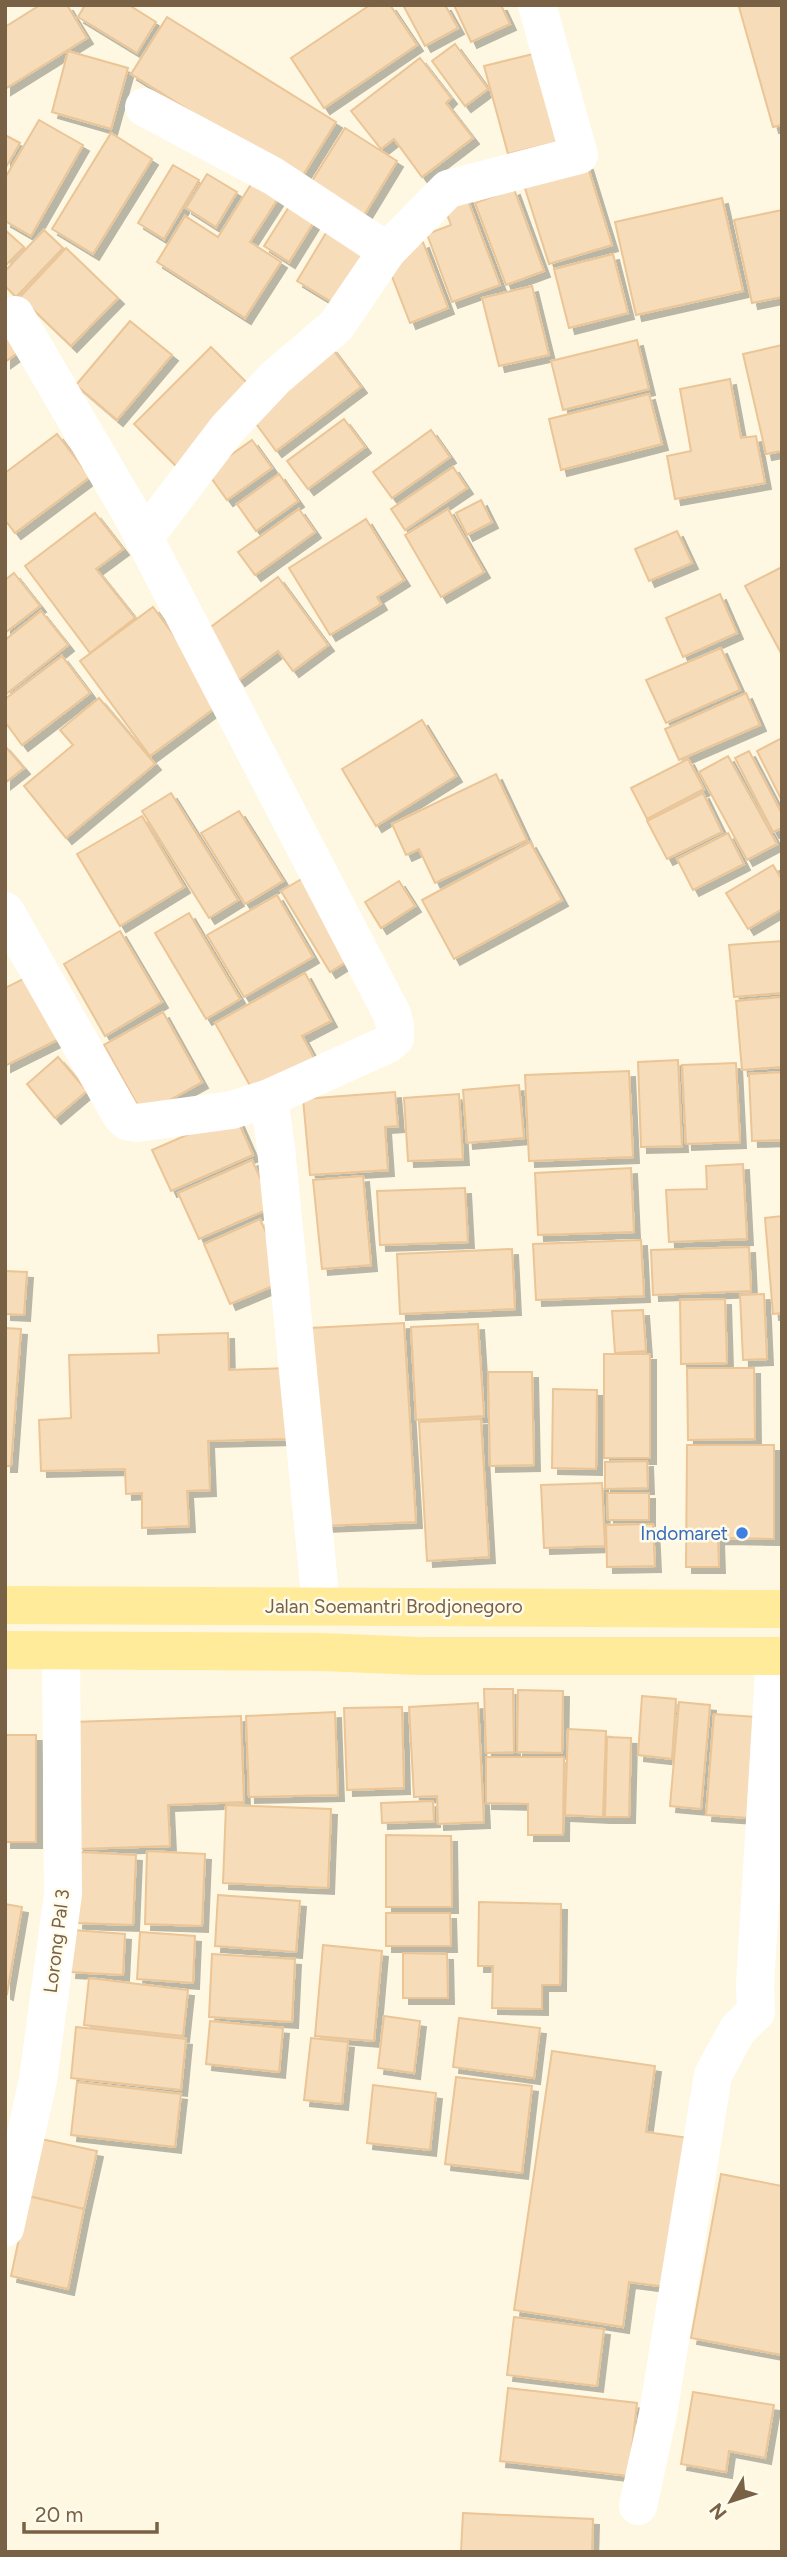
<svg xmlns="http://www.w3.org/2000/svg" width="787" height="2557" viewBox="0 0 787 2557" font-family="Figtree,sans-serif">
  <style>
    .building { fill: #f6dcb8; stroke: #ebc596; stroke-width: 2; filter: url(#shadow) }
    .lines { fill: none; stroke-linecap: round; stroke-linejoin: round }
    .street { stroke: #fff; stroke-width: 38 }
    .primary { stroke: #ffeb99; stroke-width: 38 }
    .shop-dot { fill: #3f7fe0; stroke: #fffbeb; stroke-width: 2.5 }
    .labels { text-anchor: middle; stroke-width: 5; stroke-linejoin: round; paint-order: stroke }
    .shop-label { font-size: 19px; fill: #366cbe; stroke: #fffbeb; text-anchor: end }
    .street-label { font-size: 19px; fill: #796146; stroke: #fffbeb }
  </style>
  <defs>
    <filter id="shadow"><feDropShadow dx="6" dy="6" stdDeviation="0" flood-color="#0004"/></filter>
  </defs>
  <rect width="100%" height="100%" fill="#fef8e3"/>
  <!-- building -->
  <g class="building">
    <polygon points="40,5 67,5 87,38 5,89 5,27"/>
    <polygon points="85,5 129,5 156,22 137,53 78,17"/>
    <polygon points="370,5 390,5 417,45 324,108 291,58"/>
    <polygon points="403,5 445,5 458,28 425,46"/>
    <polygon points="454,5 501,5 510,24 471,42"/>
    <polygon points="745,5 782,5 782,125 773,127 739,7"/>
    <polygon points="167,17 336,122 300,180 131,74"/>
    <polygon points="455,44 488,89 465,106 432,61"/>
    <polygon points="68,51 128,68 111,129 52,112"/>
    <polygon points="533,54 557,142 508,154 484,66"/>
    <polygon points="420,58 451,98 446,103 473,138 422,177 394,139 381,149 351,111"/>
    <polygon points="39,120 83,145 31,236 5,221 5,178"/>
    <polygon points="345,128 397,161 363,217 310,184"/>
    <polygon points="111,133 152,159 93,254 52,229"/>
    <polygon points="5,135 20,143 5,169"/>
    <polygon points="587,164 612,245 549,264 523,182"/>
    <polygon points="173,165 199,180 164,239 138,223"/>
    <polygon points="207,174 237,192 216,227 186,208"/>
    <polygon points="253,181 279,197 250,242 281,262 245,318 157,262 185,216 218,237"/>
    <polygon points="514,189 544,271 506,285 475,203"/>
    <polygon points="466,195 500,285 452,302 427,234 451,225 443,204"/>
    <polygon points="722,198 743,291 636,315 615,222"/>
    <polygon points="292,202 317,217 289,262 264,246"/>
    <polygon points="782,210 782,297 752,303 734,220"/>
    <polygon points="329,228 370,254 338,306 297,281"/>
    <polygon points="5,230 24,247 5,266"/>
    <polygon points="44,230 63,248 16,297 5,286 5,271"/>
    <polygon points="423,242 448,308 410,323 384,256"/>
    <polygon points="66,248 118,298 71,346 20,297"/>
    <polygon points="613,254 628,313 569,328 554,269"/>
    <polygon points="532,286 549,355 499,366 482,298"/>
    <polygon points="5,318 27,346 5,362"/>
    <polygon points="130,321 172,355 117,420 76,385"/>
    <polygon points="637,340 649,389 563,410 551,361"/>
    <polygon points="782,345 782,451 766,454 743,354"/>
    <polygon points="211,347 253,389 176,466 134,424"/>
    <polygon points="331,347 361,387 276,451 246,410"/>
    <polygon points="730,379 741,438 756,436 765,483 675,499 667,456 691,451 680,389"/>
    <polygon points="649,394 662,444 561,470 549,419"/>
    <polygon points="344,419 365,447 308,489 287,461"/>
    <polygon points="431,430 450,457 392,498 373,472"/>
    <polygon points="57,434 90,477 15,533 5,520 5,473"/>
    <polygon points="252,440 272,468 227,500 207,472"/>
    <polygon points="453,467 467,488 405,530 391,509"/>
    <polygon points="279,474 298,501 256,531 237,504"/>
    <polygon points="481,500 492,522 467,535 456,513"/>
    <polygon points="299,509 315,532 255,575 238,552"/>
    <polygon points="448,509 484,572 441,597 405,535"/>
    <polygon points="95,513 123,549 96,569 135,618 90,653 25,566"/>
    <polygon points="366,519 404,580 377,597 381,604 330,635 289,568"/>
    <polygon points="677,531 692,563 649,581 635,549"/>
    <polygon points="782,567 782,655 745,586"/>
    <polygon points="14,573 40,606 5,633 5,580"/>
    <polygon points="278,577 328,645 293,671 278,651 239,680 204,632"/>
    <polygon points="720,594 737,633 683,657 666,618"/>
    <polygon points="153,607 223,702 150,756 80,661"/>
    <polygon points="41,611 68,645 5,695 5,640"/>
    <polygon points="721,648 740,690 666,723 646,680"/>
    <polygon points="62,656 90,693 22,745 5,722 5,699"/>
    <polygon points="746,693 760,725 679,760 665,729"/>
    <polygon points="99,698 155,764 66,838 24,786 73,745 60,730"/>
    <polygon points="422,720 456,776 376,826 342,769"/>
    <polygon points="782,738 782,801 757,751"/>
    <polygon points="5,746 24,768 5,783"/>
    <polygon points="749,751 782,814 782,828 773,832 735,758"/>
    <polygon points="728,756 777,844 747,860 699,772"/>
    <polygon points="688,759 704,789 647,819 631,788"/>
    <polygon points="496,774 527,840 435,883 419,849 406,855 392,824"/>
    <polygon points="171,793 238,900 209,918 142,811"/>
    <polygon points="703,793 722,832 667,859 647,821"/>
    <polygon points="239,811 283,881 245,904 201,833"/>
    <polygon points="142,816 184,887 120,926 77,854"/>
    <polygon points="728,833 744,864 693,890 677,859"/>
    <polygon points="530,842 562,900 454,959 422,900"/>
    <polygon points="773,865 782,880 782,909 748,929 726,893"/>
    <polygon points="310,874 359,954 330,972 281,891"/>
    <polygon points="399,881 415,906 381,928 365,902"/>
    <polygon points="277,895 313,957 244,997 207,935"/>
    <polygon points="189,913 240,999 206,1019 155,933"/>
    <polygon points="120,931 162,1002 105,1036 64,964"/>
    <polygon points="782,941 782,993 734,997 729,945"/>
    <polygon points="305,973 331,1021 302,1036 314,1058 253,1091 215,1023"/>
    <polygon points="33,974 65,1036 5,1066 5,988"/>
    <polygon points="782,997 782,1067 742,1070 736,1001"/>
    <polygon points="163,1012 202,1082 143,1115 104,1045"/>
    <polygon points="58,1057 87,1091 55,1118 27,1084"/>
    <polygon points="678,1060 682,1146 641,1147 638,1062"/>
    <polygon points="736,1063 740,1142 686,1144 682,1065"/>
    <polygon points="629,1071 633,1157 529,1161 525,1075"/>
    <polygon points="782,1072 782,1140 752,1141 749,1074"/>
    <polygon points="519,1085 524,1138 467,1143 463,1090"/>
    <polygon points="395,1092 398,1126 385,1127 388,1170 310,1175 303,1099"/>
    <polygon points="459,1094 463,1159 408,1161 404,1098"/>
    <polygon points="235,1114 253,1155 171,1191 152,1150"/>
    <polygon points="252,1160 273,1207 199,1239 178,1193"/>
    <polygon points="743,1164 747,1239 669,1242 666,1190 707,1189 706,1166"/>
    <polygon points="631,1168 634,1232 538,1235 535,1173"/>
    <polygon points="363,1176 371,1265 322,1269 313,1180"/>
    <polygon points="465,1188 468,1242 380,1245 377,1191"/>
    <polygon points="782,1216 782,1313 773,1314 765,1218"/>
    <polygon points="260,1219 287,1280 230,1304 204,1244"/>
    <polygon points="641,1240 644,1296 536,1300 533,1244"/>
    <polygon points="749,1247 751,1291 653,1295 651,1250"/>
    <polygon points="512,1249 515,1309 400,1314 397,1254"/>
    <polygon points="5,1271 27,1272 24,1315 5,1314"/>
    <polygon points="764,1294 767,1359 743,1360 740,1295"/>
    <polygon points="725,1299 727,1363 681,1364 680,1300"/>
    <polygon points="643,1310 646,1351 615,1353 612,1311"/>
    <polygon points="404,1323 416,1522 322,1526 310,1328"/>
    <polygon points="478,1324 484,1416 416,1420 411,1327"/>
    <polygon points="5,1328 21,1329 11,1466 5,1466"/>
    <polygon points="228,1333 229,1370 287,1368 290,1439 208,1441 210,1490 187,1491 189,1526 142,1528 142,1493 126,1494 125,1469 41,1471 39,1420 71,1418 69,1355 159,1353 158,1335"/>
    <rect x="604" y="1354" width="46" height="104"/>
    <polygon points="687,1368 754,1368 755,1439 688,1440"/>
    <polygon points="488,1372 532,1372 534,1465 490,1466"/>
    <polygon points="553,1389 597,1390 596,1469 552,1468"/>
    <polygon points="481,1419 489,1557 427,1561 419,1422"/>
    <polygon points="687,1445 774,1445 774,1539 718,1538 719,1567 686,1567"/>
    <polygon points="647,1461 648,1488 605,1489 605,1462"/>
    <polygon points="602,1483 605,1546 544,1548 541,1485"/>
    <polygon points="607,1493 649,1493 649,1520 608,1520"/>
    <polygon points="653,1524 655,1566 607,1567 606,1525"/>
    <polygon points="484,1689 513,1689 514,1752 486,1753"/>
    <polygon points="518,1690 563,1691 562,1753 517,1752"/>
    <polygon points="642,1696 676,1699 672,1759 638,1755"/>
    <polygon points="679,1702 710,1705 701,1809 670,1806"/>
    <polygon points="478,1703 484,1822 438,1824 437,1796 414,1797 409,1707"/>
    <polygon points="402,1707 404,1788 347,1790 344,1708"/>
    <polygon points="335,1712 338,1795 249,1797 246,1716"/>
    <polygon points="714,1714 756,1717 748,1818 706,1815"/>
    <polygon points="241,1716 244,1802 168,1805 170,1846 78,1849 73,1722"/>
    <polygon points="568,1729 606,1731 603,1817 565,1815"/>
    <rect x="5" y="1735" width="31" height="107"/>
    <polygon points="607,1737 631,1738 629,1817 605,1817"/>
    <polygon points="486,1757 564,1757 563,1835 528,1835 528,1804 486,1803"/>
    <polygon points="433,1801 434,1821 382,1823 381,1803"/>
    <polygon points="226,1805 331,1809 328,1888 223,1883"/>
    <polygon points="386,1835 451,1836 452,1907 386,1907"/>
    <polygon points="147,1851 205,1854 202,1926 145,1924"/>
    <polygon points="80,1852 136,1855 133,1925 77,1923"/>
    <polygon points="218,1895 300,1901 296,1952 215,1946"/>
    <polygon points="479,1902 561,1904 560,1985 542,1985 542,2009 492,2008 493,1966 478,1966"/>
    <polygon points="5,1904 22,1907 7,1994 5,1993"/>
    <polygon points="386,1913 450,1913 451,1946 386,1946"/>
    <polygon points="73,1930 125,1934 123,1975 70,1972"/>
    <polygon points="140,1932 195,1936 193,1983 137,1979"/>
    <polygon points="323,1945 382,1951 374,2041 315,2036"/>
    <polygon points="403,1953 447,1954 448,1998 403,1998"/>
    <polygon points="212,1954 295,1959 292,2022 209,2017"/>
    <polygon points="89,1978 188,1990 183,2036 84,2025"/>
    <polygon points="384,2016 420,2021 414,2073 378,2068"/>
    <polygon points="459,2018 540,2028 534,2078 453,2067"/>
    <polygon points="210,2021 283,2028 279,2072 206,2064"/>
    <polygon points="76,2027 186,2039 181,2090 71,2078"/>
    <polygon points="311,2038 348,2042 342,2104 304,2100"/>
    <polygon points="552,2051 655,2066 646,2132 689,2138 667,2287 629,2282 623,2327 514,2310"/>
    <polygon points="456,2077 532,2086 522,2173 445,2164"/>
    <polygon points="77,2082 181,2094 175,2147 71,2135"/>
    <polygon points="373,2085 436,2093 430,2150 367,2143"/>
    <polygon points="41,2139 97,2151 84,2209 28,2196"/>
    <polygon points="721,2174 782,2186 782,2355 691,2338"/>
    <polygon points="28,2196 84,2209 68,2289 11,2276"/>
    <polygon points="514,2317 604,2329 597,2386 507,2375"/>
    <polygon points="508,2388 637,2403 629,2476 500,2461"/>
    <polygon points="693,2392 774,2405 765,2458 729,2451 726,2472 681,2464"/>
    <polygon points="463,2513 593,2519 592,2552 461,2552"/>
  </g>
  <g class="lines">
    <!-- street -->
    <g class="street">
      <polyline points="144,107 273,176 387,251 448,189 579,155 537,5"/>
      <polyline points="15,315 132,515 392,1014 395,1026 395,1038 388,1044 269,1098"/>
      <polyline points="144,538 227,429 276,377 336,326 387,251"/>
      <polyline points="5,911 121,1115 127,1121 137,1123 232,1110 269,1098 276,1148 321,1605"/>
      <polyline points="756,2012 755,1985 775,1656"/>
      <polyline points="5,2228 38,2080 63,1894 61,1651"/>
      <polyline points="638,2506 658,2414 713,2075 738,2029 756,2012"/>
    </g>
    <!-- primary -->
    <g class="primary">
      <polyline points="5,1605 782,1609"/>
      <polyline points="5,1650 322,1652 419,1656 782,1656"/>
    </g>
  </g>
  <!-- markers -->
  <circle class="shop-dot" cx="742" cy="1533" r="7"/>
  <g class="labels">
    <!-- shop labels -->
    <g class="shop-label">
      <text x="728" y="1540">Indomaret</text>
    </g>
    <!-- street labels -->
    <g class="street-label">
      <text x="394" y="1613">Jalan Soemantri Brodjonegoro</text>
      <text transform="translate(56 1941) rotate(-83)" y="7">Lorong Pal 3</text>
    </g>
  </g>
  <!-- border -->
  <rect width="787" height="2557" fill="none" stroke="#796146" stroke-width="14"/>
  <!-- north arrow -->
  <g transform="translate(731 2501) rotate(231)" stroke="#fffbeb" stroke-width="5" paint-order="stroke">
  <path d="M0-5L12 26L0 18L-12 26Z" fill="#796146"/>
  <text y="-10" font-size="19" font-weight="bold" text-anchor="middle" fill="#796146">N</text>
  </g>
  <!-- scale -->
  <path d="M24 2522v10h133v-10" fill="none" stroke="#796146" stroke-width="3.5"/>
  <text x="35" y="2522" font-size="21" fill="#796146" stroke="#fffbeb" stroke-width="5" paint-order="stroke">20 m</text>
</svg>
